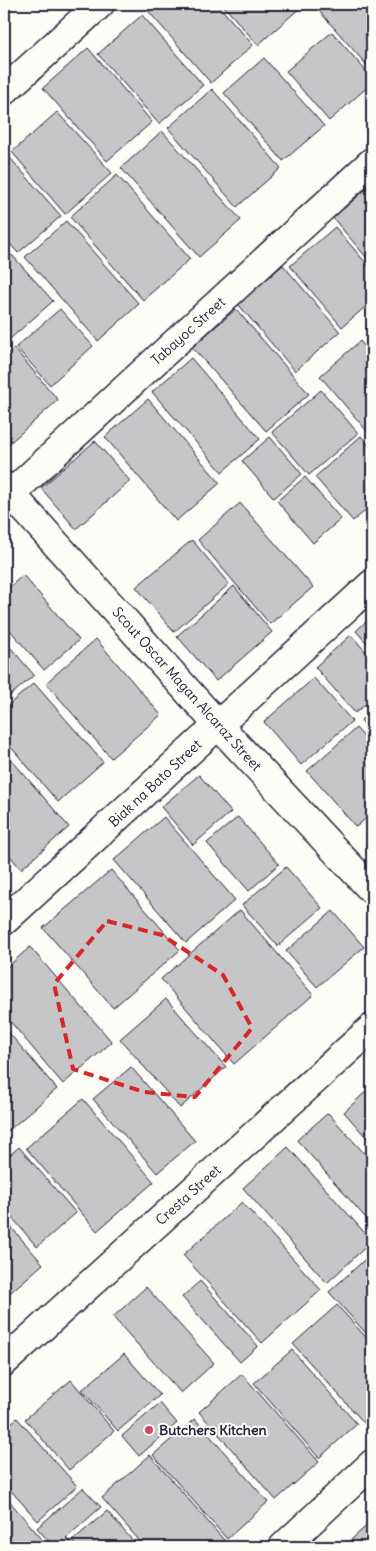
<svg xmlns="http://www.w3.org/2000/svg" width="376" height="1551" viewBox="0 0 376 1551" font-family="Delius,sans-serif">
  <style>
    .building { fill: #c6c6c8; stroke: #22223b }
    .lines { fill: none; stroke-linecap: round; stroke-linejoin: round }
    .minor-casing { stroke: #22223b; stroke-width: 31 }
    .minor { stroke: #fdfcf7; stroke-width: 28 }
    .marked { fill: none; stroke: #d62828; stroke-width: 4; stroke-dasharray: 10 6; stroke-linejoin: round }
    .poi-dot { fill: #d1495b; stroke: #fdfcf7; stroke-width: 2 }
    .labels { text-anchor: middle; stroke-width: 4; stroke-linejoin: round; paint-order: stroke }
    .street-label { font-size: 14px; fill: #22223b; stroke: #fdfcf7 }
    .poi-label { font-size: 14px; font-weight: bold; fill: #22223b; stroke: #fdfcf7; text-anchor: start }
  </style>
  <rect width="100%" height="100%" fill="#fdfcf7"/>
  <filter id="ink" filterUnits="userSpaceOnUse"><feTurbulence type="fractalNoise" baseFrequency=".02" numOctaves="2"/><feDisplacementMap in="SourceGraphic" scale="10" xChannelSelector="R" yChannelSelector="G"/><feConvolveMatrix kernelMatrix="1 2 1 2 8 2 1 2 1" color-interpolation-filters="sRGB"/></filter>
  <g filter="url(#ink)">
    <!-- building -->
    <g class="building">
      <polygon points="144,4 217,4 253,45 211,83 143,5"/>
      <polygon points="222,4 300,4 302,6 258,45"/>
      <polygon points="313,4 372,4 372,71"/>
      <polygon points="142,15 203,85 159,124 98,54"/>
      <polygon points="332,32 372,78 372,83 329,121 286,71"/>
      <polygon points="88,48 152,122 107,161 43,88"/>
      <polygon points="264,58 324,126 283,161 224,93"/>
      <polygon points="212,89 281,168 237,207 168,128"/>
      <polygon points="57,112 112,173 65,214 12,152"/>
      <polygon points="162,131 241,220 199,257 121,168"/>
      <polygon points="4,151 61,216 18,253 4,237"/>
      <polygon points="117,175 190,259 143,300 70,217"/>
      <polygon points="372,184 372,264 333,218"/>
      <polygon points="66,221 139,304 98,341 25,257"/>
      <polygon points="335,227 372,270 372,301 342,327 290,266"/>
      <polygon points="12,255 53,301 10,339 4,332 4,262"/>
      <polygon points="283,265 340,332 295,371 238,304"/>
      <polygon points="60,309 93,346 50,385 16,347"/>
      <polygon points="236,309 309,394 266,431 192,347"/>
      <polygon points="360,341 372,355 372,437 320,376"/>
      <polygon points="14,348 58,400 4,448 4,357"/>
      <polygon points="191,358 260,439 222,472 152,392"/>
      <polygon points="321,390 358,433 309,475 272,432"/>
      <polygon points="148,399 220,483 176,521 105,437"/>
      <polygon points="361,436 372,449 372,505 353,521 315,477"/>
      <polygon points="270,437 302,474 274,498 242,461"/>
      <polygon points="95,441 130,481 76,529 41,488"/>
      <polygon points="305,477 341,519 313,543 277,501"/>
      <polygon points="240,503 313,587 270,624 198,540"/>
      <polygon points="192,540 229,584 174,632 136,587"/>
      <polygon points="23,575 79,640 44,670 4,623 4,592"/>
      <polygon points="234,586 272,632 216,681 177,636"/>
      <polygon points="372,616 372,649 356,631"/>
      <polygon points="351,635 372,659 372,699 355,713 315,667"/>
      <polygon points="96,639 161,715 111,758 46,683"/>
      <polygon points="4,640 34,675 4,701"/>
      <polygon points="314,678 352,721 301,765 264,722"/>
      <polygon points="34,683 103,762 58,802 4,739 4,709"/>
      <polygon points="372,710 372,734 361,720"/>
      <polygon points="356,728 372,746 372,813 356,827 307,771"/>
      <polygon points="4,751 69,827 21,869 4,849"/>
      <polygon points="199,775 231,812 193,845 161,807"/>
      <polygon points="164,817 235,900 186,943 114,860"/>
      <polygon points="238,817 279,864 249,891 207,843"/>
      <polygon points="286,867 322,908 278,946 242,905"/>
      <polygon points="111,870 180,950 113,1008 43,928"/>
      <polygon points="240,910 313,995 234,1064 161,979"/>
      <polygon points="333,911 364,947 317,987 286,951"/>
      <polygon points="30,947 112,1042 63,1084 4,1014 4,970"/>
      <polygon points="166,999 226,1067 180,1108 120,1039"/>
      <polygon points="4,1027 57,1089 8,1131 4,1126"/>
      <polygon points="131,1067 195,1141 157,1173 93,1099"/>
      <polygon points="372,1086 372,1144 344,1112"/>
      <polygon points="83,1099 154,1182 97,1231 26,1148"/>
      <polygon points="328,1113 372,1162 372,1225 297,1140"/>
      <polygon points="19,1147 76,1213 37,1247 4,1208 4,1160"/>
      <polygon points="288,1147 372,1241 327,1283 243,1188"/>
      <polygon points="242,1202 321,1290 262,1343 183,1255"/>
      <polygon points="4,1219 43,1264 4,1298"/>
      <polygon points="372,1253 372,1340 329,1292"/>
      <polygon points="200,1281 258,1346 240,1362 182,1297"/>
      <polygon points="146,1287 214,1363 181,1393 113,1317"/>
      <polygon points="337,1305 372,1344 372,1419 366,1425 293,1344"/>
      <polygon points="292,1350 357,1424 319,1458 254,1383"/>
      <polygon points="124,1354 160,1395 118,1431 82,1390"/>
      <polygon points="242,1374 319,1462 276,1500 199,1412"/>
      <polygon points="71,1380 114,1431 69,1470 25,1419"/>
      <polygon points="160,1403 177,1423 139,1456 122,1436"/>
      <polygon points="17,1418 77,1486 38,1521 4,1483 4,1429"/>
      <polygon points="195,1419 268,1502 227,1539 153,1455"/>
      <polygon points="150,1455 230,1547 145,1547 102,1498"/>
      <polygon points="83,1488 101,1507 66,1538 73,1545 70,1547 54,1547 37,1528"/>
      <polygon points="4,1495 48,1546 47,1547 4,1547"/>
      <polygon points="107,1511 138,1547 76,1547 72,1541"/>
      <polygon points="372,1521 372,1547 343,1547"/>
    </g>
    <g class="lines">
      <defs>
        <g id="minor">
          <polyline points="4,91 100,4"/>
          <polyline points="4,486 218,725 372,890"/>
          <polyline points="4,500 372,162"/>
          <polyline points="4,921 372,584"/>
          <polyline points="4,1362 372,1028"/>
          <polyline points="283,1547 372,1464"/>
        </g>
      </defs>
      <!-- minor casing -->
      <use href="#minor" class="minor-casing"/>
      <!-- minor -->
      <use href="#minor" class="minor"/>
    </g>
  </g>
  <!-- marked area -->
  <path class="marked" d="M 107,921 L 162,935 L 223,975 L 252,1028 L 195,1097 L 144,1092 L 73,1069 L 54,984 Z"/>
  <!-- markers -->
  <circle class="poi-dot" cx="149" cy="1430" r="5"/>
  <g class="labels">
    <!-- street labels -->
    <g class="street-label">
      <text transform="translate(188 331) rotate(-42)" y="5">Tabayoc Street</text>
      <text transform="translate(187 689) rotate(48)" y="5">Scout Oscar Magan Alcaraz Street</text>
      <text transform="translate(155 783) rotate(-43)" y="5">Biak na Bato Street</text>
      <text transform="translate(188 1195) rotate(-42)" y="5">Cresta Street</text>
    </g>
    <!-- poi labels -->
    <g class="poi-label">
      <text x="159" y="1435">Butchers Kitchen</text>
    </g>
  </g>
  <!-- margin -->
  <rect width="376" height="1551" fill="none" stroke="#fdfcf7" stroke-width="20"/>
  <rect x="10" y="10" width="356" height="1531" fill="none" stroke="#22223b" stroke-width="2" filter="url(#ink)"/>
</svg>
